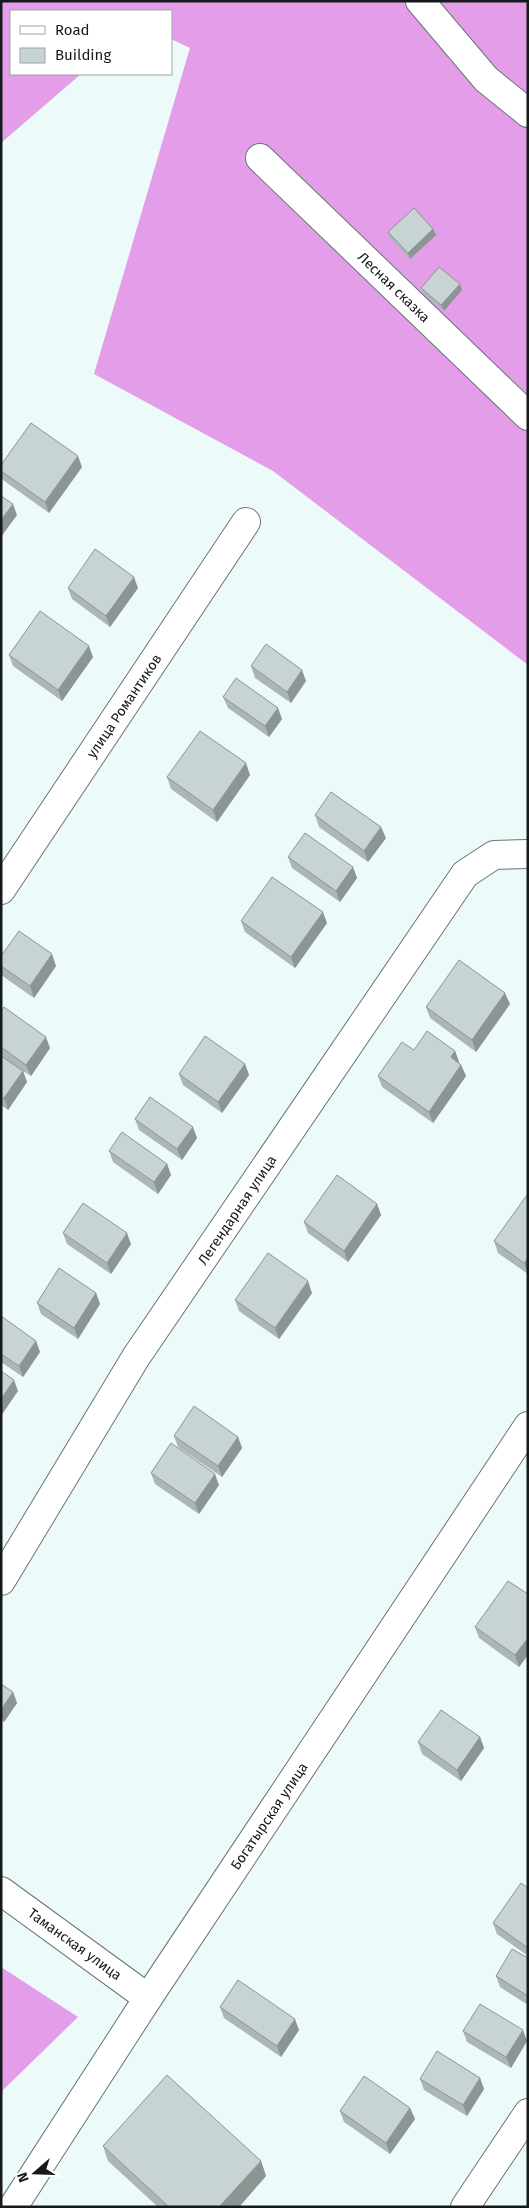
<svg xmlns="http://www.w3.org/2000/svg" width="529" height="2208" viewBox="0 0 529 2208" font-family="'Fira Sans',sans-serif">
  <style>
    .forest { fill: #e39de9 }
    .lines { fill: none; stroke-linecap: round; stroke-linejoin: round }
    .minor-casing { stroke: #6a7676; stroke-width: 30 }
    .minor { stroke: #fff; stroke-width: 28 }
    .wall { fill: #acb6b6 }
    .shaded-wall { fill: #8c9494 }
    .building { fill: #c8d4d4; stroke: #8c9494 }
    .labels { text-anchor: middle; stroke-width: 4; stroke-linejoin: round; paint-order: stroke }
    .street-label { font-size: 14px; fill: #161a1a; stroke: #fff }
  </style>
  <rect width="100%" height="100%" fill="#edfafa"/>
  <!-- forest -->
  <g class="forest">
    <polygon points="1,1 528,1 528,665 273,471 94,374 190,48 171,39 171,11 11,11 11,74 81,74 1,143"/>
    <polygon points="1,1967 78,2017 1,2092"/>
  </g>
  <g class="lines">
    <defs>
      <g id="minor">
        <polyline points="420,1 486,79 528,113"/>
        <polyline points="260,158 528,416"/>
        <polyline points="1,890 246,522"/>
        <polyline points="1,1581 136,1357 465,874 494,855 528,854"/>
        <polyline points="1,1891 148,1998"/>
        <polyline points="13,2207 148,1998 528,1426"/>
        <polyline points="465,2207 528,2113"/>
      </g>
    </defs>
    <!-- minor casing -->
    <use href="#minor" class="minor-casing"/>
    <!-- minor -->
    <use href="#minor" class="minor"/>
  </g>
  <!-- wall -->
  <g class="wall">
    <polygon points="433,229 436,235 410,259 390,238 388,232"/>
    <polygon points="421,288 462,290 444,311 424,294"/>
    <polygon points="1,465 82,467 49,513 3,480 1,476"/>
    <polygon points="68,588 138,588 110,627 72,599"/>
    <polygon points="9,655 93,657 62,701 13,666"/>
    <polygon points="251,666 306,681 291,703 255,678"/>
    <polygon points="223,697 282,719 269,737 228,708"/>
    <polygon points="250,775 217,822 171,789 167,777"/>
    <polygon points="315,815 386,838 368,862 319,827"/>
    <polygon points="288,857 357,878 340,902 292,868"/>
    <polygon points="241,921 327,923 295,968 245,932"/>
    <polygon points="1,956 56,966 34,998 1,975"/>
    <polygon points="510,1004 476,1052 430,1018 426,1007"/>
    <polygon points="1,1012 50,1048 31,1076 23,1071 27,1082 8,1110 1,1105"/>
    <polygon points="414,1050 455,1051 459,1062 459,1063 461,1065 466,1076 433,1123 382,1087 378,1076"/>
    <polygon points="245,1064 249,1075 222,1113 183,1085 179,1074"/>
    <polygon points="135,1119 197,1138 182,1160 139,1130"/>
    <polygon points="109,1151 167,1164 171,1175 158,1194 113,1162"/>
    <polygon points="528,1195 528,1274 498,1253 494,1241"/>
    <polygon points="377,1204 381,1215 348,1262 308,1233 304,1222"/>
    <polygon points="63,1233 131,1244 111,1274 67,1244"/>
    <polygon points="96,1293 100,1304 78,1339 41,1314 37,1303"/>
    <polygon points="312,1293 279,1339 239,1311 235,1300"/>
    <polygon points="1,1316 36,1341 40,1352 23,1377 1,1362"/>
    <polygon points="174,1436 238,1437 242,1448 222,1477 178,1447"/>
    <polygon points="151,1473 219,1485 199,1514 155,1484"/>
    <polygon points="528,1594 528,1655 519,1667 479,1638 475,1627"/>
    <polygon points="1,1684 13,1692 17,1703 4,1722 1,1720"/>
    <polygon points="480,1737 484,1748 461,1781 422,1754 418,1742"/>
    <polygon points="528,1888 528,1956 497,1934 493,1923"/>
    <polygon points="528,1958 528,2005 500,1987 496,1976"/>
    <polygon points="220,2007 299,2030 281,2057 224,2018"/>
    <polygon points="463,2031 527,2041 511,2068 467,2042"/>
    <polygon points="480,2078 484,2089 467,2116 424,2090 420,2079"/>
    <polygon points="410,2108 415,2119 390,2154 344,2122 340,2111"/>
    <polygon points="103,2146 261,2161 266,2176 239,2207 158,2207 108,2161"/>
  </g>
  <!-- shaded-wall -->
  <g class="shaded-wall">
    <polygon points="433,229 436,235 410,259 408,253"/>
    <polygon points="460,284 462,290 444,311 441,305"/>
    <polygon points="78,456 82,467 49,513 45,502"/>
    <polygon points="13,504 17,515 1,537 1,520"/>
    <polygon points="134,577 138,588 110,627 106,616"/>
    <polygon points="89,646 93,657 62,701 58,690"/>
    <polygon points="302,670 306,681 291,703 287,692"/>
    <polygon points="278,708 282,719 269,737 265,726"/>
    <polygon points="246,763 250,775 217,822 213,810"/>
    <polygon points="381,827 386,838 368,862 364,851"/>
    <polygon points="353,867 357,878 340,902 336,891"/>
    <polygon points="323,912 327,923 295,968 291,957"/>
    <polygon points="52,954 56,966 34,998 30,986"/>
    <polygon points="505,993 510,1004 476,1052 472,1040"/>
    <polygon points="46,1037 50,1048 31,1076 26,1065"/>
    <polygon points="455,1051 459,1062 455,1069 451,1057"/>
    <polygon points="245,1064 249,1075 222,1113 218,1102"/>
    <polygon points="461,1065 466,1076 433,1123 429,1112"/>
    <polygon points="23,1071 27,1082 8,1110 4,1098"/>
    <polygon points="193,1127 197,1138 182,1160 177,1149"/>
    <polygon points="167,1164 171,1175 158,1194 154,1182"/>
    <polygon points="377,1204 381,1215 348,1262 344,1251"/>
    <polygon points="127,1233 131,1244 111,1274 107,1263"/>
    <polygon points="528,1258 528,1273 524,1263"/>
    <polygon points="308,1281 312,1293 279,1339 275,1328"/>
    <polygon points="96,1293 100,1304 78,1339 74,1328"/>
    <polygon points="36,1341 40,1352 23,1377 19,1366"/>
    <polygon points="14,1380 18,1391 1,1416 1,1399"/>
    <polygon points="238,1437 242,1448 222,1477 218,1466"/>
    <polygon points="215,1474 219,1485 199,1514 195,1503"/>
    <polygon points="528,1638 528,1655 519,1667 515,1655"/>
    <polygon points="13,1692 17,1703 4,1722 1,1714 1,1710"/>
    <polygon points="480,1737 484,1748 461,1781 457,1770"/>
    <polygon points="295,2019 299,2030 281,2057 277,2046"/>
    <polygon points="523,2030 527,2041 511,2068 506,2057"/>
    <polygon points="480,2078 484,2089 467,2116 463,2105"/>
    <polygon points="410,2108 415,2119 390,2154 386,2143"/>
    <polygon points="261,2161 266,2176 239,2207 219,2207"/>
  </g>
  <!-- building -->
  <g class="building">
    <polygon points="414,208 433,229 408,253 388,232"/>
    <polygon points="439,267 460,284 441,305 421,288"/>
    <polygon points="31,423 78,456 45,502 1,471 1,465"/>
    <polygon points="1,496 13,504 1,520"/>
    <polygon points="95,549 134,577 106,616 68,588"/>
    <polygon points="40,611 89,646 58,690 9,655"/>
    <polygon points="266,644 302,670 287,692 251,666"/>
    <polygon points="236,678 278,708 265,726 223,697"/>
    <polygon points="200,731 246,763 213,810 167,777"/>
    <polygon points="331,792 381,827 364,851 315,815"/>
    <polygon points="305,833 353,867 336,891 288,857"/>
    <polygon points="272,877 323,912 291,957 241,921"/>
    <polygon points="19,931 52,954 30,986 1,966 1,956"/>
    <polygon points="459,960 505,993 472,1040 426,1007"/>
    <polygon points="4,1007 46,1037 26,1065 1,1047 1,1012"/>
    <polygon points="427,1031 455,1051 451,1057 461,1065 429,1112 378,1076 402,1042 414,1050"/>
    <polygon points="205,1036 245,1064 218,1102 179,1074"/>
    <polygon points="1,1056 23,1071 4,1098 1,1097"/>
    <polygon points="150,1097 193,1127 177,1149 135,1119"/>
    <polygon points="122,1132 167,1164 154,1182 109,1151"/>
    <polygon points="337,1175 377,1204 344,1251 304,1222"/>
    <polygon points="527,1195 528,1195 528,1258 524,1263 494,1241"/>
    <polygon points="83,1203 127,1233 107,1263 63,1233"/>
    <polygon points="268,1253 308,1281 275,1328 235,1300"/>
    <polygon points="59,1268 96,1293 74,1328 37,1303"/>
    <polygon points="1,1316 36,1341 19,1366 1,1354"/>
    <polygon points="1,1371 14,1380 1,1399"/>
    <polygon points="194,1406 238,1437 218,1466 174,1436"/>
    <polygon points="171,1443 215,1474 195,1503 151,1473"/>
    <polygon points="508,1581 528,1594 528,1638 515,1655 475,1627"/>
    <polygon points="1,1684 13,1692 1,1710"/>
    <polygon points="441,1710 480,1737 457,1770 418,1742"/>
    <polygon points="521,1883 528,1888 528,1948 493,1923"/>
    <polygon points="512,1949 528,1958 528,1996 496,1976"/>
    <polygon points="238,1980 295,2019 277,2046 220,2007"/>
    <polygon points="480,2004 523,2030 506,2057 463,2031"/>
    <polygon points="437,2051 480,2078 463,2105 420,2079"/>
    <polygon points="167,2075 261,2161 219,2207 169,2207 103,2146"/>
    <polygon points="364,2076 410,2108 386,2143 340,2111"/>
  </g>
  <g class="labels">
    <!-- street labels -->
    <g class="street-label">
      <text transform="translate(394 287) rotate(44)" y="5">Лесная сказка</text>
      <text transform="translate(124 706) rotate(-56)" y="5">улица Романтиков</text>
      <text transform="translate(237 1210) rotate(-56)" y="5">Легендарная улица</text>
      <text transform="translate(269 1816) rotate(-56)" y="5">Богатырская улица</text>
      <text transform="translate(75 1944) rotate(36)" y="5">Таманская улица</text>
    </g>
  </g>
  <!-- border -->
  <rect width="529" height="2208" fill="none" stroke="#161a1a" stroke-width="5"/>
  <!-- legend -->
  <rect x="10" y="10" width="162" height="65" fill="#ffffff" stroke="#a2a3a3"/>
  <rect x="20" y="26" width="25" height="8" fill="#ffffff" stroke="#a2a3a3"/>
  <text x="55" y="35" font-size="15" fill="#161a1a">Road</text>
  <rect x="20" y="48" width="25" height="15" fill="#c8d4d4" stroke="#a2a3a3"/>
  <text x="55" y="60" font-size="15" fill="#161a1a">Building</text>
  <!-- north arrow -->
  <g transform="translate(35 2173) rotate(250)" stroke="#ffffff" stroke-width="4" paint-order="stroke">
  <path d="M0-4L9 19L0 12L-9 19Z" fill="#161a1a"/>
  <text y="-8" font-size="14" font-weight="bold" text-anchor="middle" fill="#161a1a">N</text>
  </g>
</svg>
